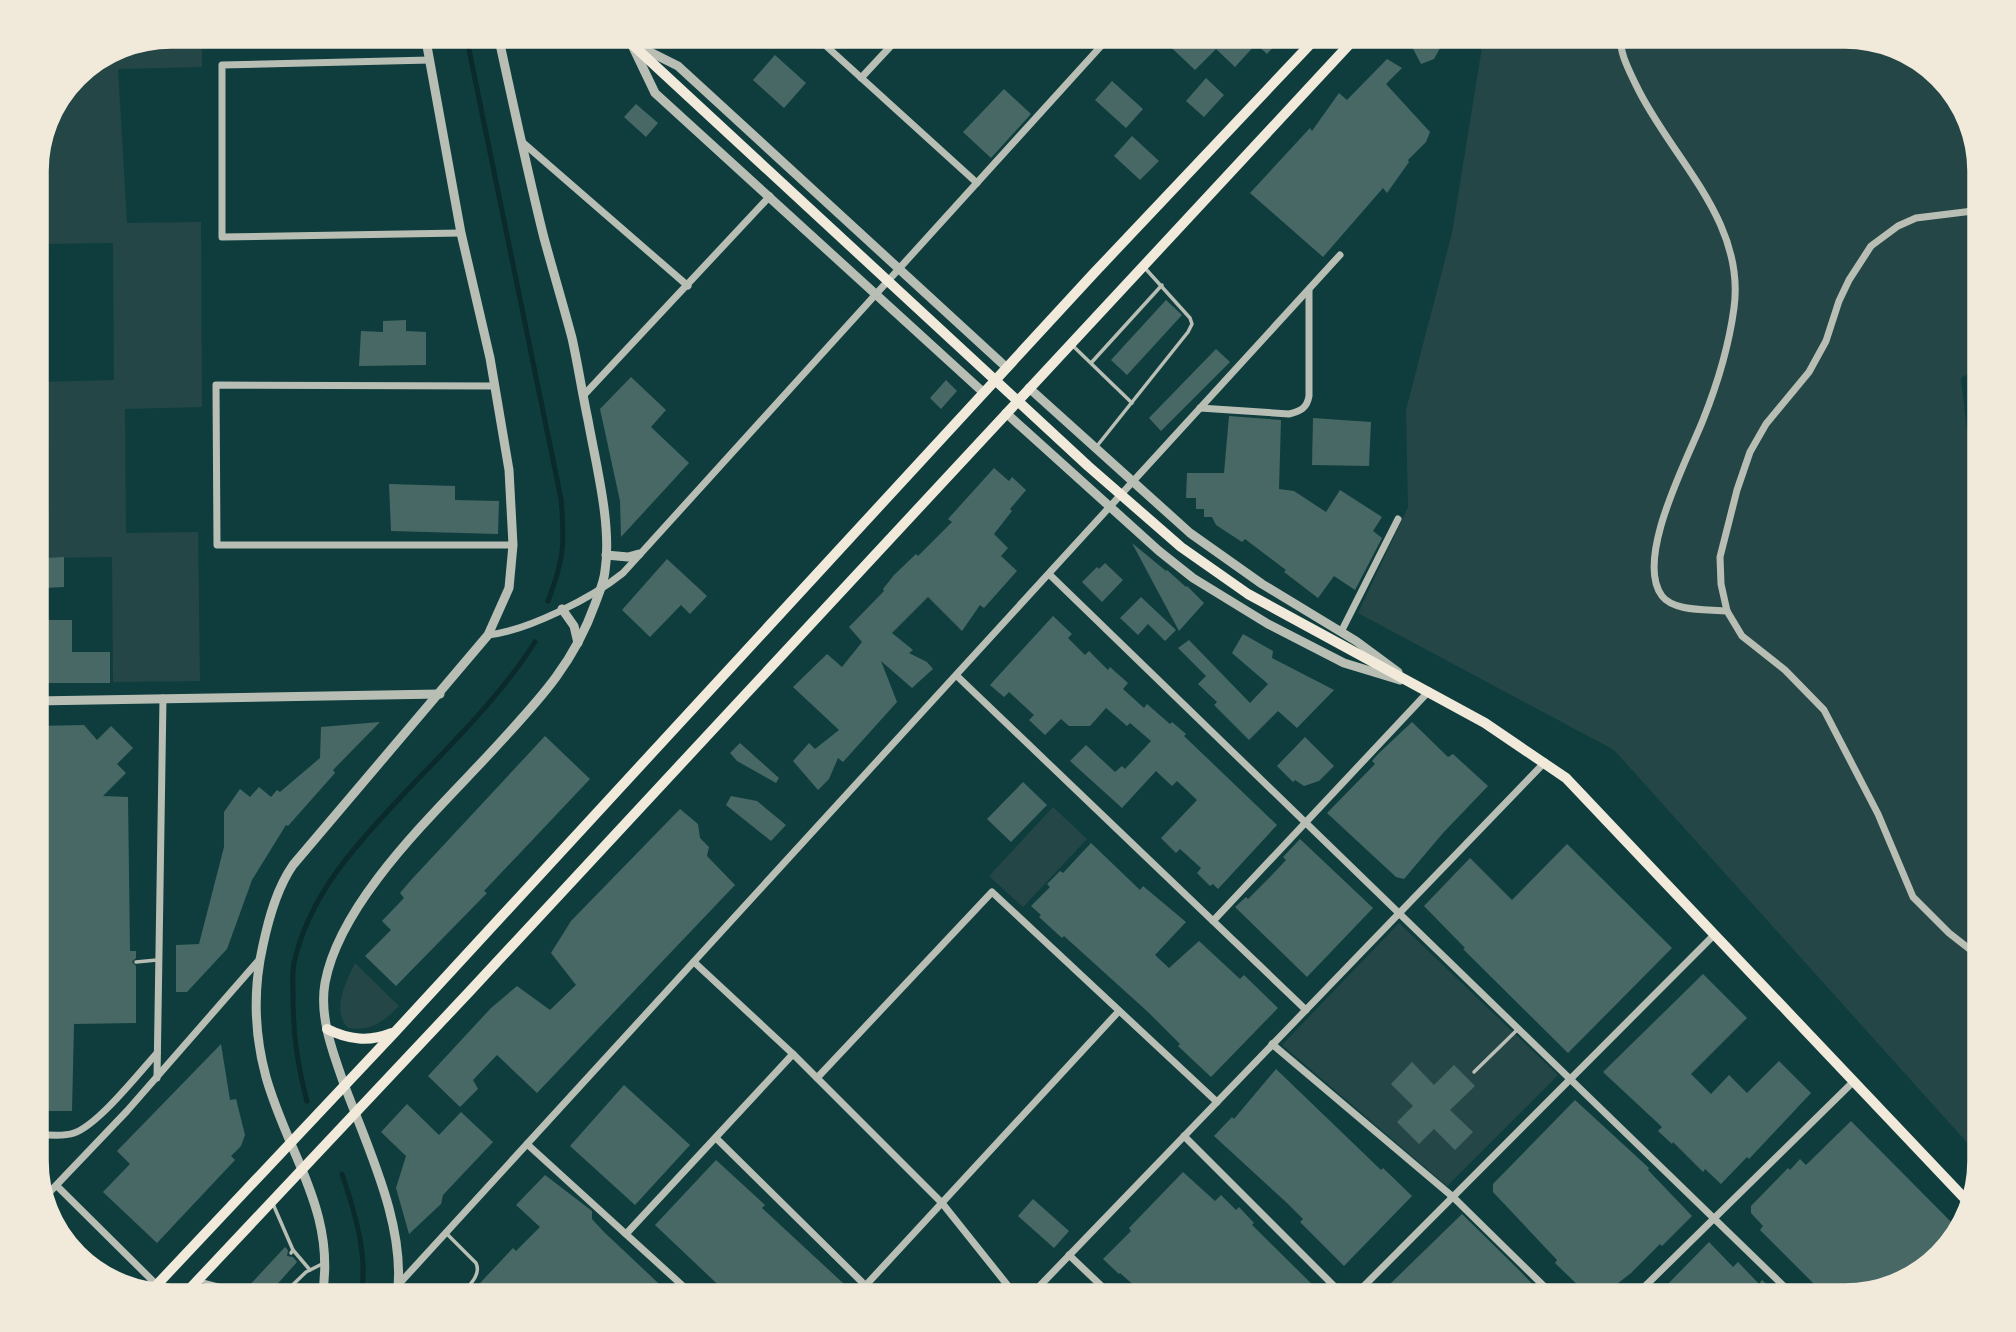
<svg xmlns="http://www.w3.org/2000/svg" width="2016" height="1332" viewBox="0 0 2016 1332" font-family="Quicksand,sans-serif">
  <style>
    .green { fill: #244646 }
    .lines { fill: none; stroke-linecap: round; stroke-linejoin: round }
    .stream { stroke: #0a2a2b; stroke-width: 5 }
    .building { fill: #486865 }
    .service { stroke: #b8beb3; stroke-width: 3.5 }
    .minor { stroke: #b8beb3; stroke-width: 7 }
    .tertiary { stroke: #b8beb3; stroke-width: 9 }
    .secondary { stroke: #f1e9da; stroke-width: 10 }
    .primary { stroke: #f1e9da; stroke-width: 10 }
    .rim { fill: none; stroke: #f1e9da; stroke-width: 3.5 }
  </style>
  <rect width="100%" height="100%" fill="#0f3d3e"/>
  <!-- green -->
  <g class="green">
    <path d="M 171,35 L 202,35 L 202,67 L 118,69 L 127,223 L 201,222 L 202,407 L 125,409 L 126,533 L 198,532 L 200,681 L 113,682 L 112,557 L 39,558 L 38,382 L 114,380 L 113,243 L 41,244 C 41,213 37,170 41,140 C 45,107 81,56 116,56 L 116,47 L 119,45 Z"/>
    <polygon points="1484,35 1845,35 1921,58 1967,110 1981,171 1981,366 1961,378 1967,431 1981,442 1981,1158 1614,750 1358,613 1408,507 1406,410 1452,233"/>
    <polygon points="1053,807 1087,839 1023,907 989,876"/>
    <polygon points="1399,923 1558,1075 1447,1186 1282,1045"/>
    <path d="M 355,963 L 399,1006 C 384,1021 371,1032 348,1028 C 331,1009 346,983 355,963 Z"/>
  </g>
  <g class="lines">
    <!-- stream -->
    <g class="stream">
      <path d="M 466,35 L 561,499 C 565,542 564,560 548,601"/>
      <path d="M 307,1101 C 297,1063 293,1034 293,995 C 293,985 292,973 294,963 C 309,896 353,848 399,799 C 446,749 498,700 535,642"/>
      <path d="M 342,1174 C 354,1209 370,1261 360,1297"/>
    </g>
  </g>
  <!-- building -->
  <g class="building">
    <polygon points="1158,35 1284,35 1267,54 1256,44 1235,67 1216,49 1195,70"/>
    <polygon points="1406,35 1447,35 1434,59 1421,64"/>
    <polygon points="775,55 806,83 784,108 753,80"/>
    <polygon points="1387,59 1402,68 1386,84 1430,132 1426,142 1408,160 1409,162 1387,193 1383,188 1323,257 1250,193 1310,128 1312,131 1339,93 1347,100"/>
    <polygon points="1206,78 1224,95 1204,117 1186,101"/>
    <polygon points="1112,81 1143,109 1126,128 1095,100"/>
    <polygon points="1004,89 1031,114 991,158 963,132"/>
    <polygon points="636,104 658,123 646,137 624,117"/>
    <polygon points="1132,136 1159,161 1140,180 1114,156"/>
    <polygon points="1166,300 1182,315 1127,375 1111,360"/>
    <polygon points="406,320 406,331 426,332 426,365 359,366 361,331 383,332 383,321"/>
    <polygon points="1216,349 1230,362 1161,431 1149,418"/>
    <polygon points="631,377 666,410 651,427 689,463 621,537 620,501 600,409"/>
    <polygon points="946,380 957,391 941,409 930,398"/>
    <polygon points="1229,416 1281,420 1279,489 1294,491 1326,512 1340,490 1382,517 1373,531 1382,538 1355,590 1334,576 1318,598 1284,572 1286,570 1245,539 1242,542 1216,525 1212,517 1204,517 1204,509 1196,509 1196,498 1186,498 1187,473 1224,473"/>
    <polygon points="1313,418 1371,422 1369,466 1312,465"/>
    <polygon points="994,468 1009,481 1012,477 1026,490 1010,509 1012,511 994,534 1008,548 1001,556 1017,571 984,608 980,605 962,631 928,597 892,633 913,650 909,653 927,662 933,669 912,688 881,661 897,702 843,762 838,758 829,779 818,790 793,761 809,743 815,749 839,730 793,687 827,654 842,667 862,642 849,627 884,591 883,589 894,575 916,554 918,556 952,522 948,519"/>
    <polygon points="389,484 455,486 455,500 499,501 498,534 391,531"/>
    <polygon points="1132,543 1166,571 1167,570 1186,587 1187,586 1204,603 1179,631"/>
    <polygon points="64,557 64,587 45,588 45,558"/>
    <polygon points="667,559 707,596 690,614 681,605 650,637 622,610"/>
    <polygon points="1105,563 1123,580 1102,602 1082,582 1097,567 1099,569"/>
    <polygon points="1141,597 1176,630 1165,641 1148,624 1138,635 1120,618"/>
    <polygon points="1053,616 1072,634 1068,638 1085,655 1089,651 1108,670 1110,667 1128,683 1123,689 1144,708 1147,704 1170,724 1172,722 1186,734 1184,736 1277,825 1218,889 1213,884 1210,886 1197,873 1201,868 1180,849 1176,853 1161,838 1197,800 1177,781 1172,786 1156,771 1122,808 1070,761 1086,745 1115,772 1122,766 1125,769 1151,741 1130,723 1127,726 1106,708 1090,726 1069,726 1061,719 1045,735 1029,720 1034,715 1009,692 1004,697 990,685"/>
    <polygon points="46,620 72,620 72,652 110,652 110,683 46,683"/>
    <polygon points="1243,634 1273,651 1272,658 1334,690 1297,728 1278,711 1249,740 1214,705 1217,702 1198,684 1206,676 1178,648 1189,640 1250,703 1268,684 1232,653"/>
    <polygon points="380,722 333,770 335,773 288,826 286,825 252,880 227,949 187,992 176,992 176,945 199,944 224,847 224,812 240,789 250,797 259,787 271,797 277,790 280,792 320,758 321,727"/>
    <polygon points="1412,722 1448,757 1453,754 1488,786 1443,833 1404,879 1396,877 1327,813 1375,764 1372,761 1378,754"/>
    <polygon points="84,725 97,740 111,726 133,748 117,764 126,773 103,796 128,797 130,951 136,951 136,958 132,962 136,966 136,1023 74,1024 72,1111 35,1111 35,726"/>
    <polygon points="545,736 590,779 484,891 487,893 396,986 365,956 391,930 382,921 404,898 400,893 412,879"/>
    <polygon points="1305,737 1334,766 1319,781 1304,786 1295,780 1293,782 1277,766"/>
    <polygon points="740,743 779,778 776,783 737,761 730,753"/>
    <polygon points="1023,782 1047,805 1011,842 987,819"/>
    <polygon points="731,796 757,801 786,825 771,841 726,805"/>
    <polygon points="680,809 698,824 700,838 709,847 707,856 735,885 537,1093 497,1055 473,1080 478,1089 460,1107 428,1076 491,1008 517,986 550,1010 576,985 551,953 571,921"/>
    <polygon points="1300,839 1373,908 1307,977 1235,907 1246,897 1248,899 1271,876 1286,860 1283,857"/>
    <polygon points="1091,843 1140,890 1143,886 1186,922 1155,955 1169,968 1199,941 1240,979 1244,975 1278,1008 1211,1077 1178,1046 1180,1044 1148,1012 1064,936 1062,938 1039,917 1041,915 1031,906 1050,887 1047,884 1060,871 1063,873"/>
    <polygon points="1567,844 1672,948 1568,1053 1463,949 1465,948 1424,906 1470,858 1512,900"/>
    <polygon points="1703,974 1747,1018 1691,1074 1711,1094 1729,1075 1747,1093 1779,1061 1811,1093 1749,1159 1747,1157 1721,1184 1705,1169 1703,1172 1673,1142 1672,1144 1658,1131 1662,1127 1603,1072"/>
    <polygon points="221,1044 230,1100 236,1099 245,1135 241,1146 231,1156 235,1160 157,1243 103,1192 130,1164 117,1151"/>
    <polygon points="1412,1062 1434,1085 1454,1065 1475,1086 1450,1110 1473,1132 1455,1150 1434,1129 1419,1144 1397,1122 1413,1106 1391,1084"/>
    <polygon points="1276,1069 1381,1170 1383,1168 1412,1196 1344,1266 1300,1222 1303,1219 1287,1203 1214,1136 1232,1117 1234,1119"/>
    <polygon points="624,1085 690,1145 635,1205 570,1146"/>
    <polygon points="1575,1100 1649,1168 1648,1170 1692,1216 1662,1246 1660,1244 1631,1273 1617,1284 1616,1283 1601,1297 1590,1297 1555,1263 1557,1260 1493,1192 1493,1184"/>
    <polygon points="407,1104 439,1135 461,1112 493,1142 443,1195 441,1204 409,1234 396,1188 406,1156 381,1132"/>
    <polygon points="1851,1121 1960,1231 1958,1237 1913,1279 1845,1297 1827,1297 1760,1230 1763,1226 1751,1213 1751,1206 1788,1168 1790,1170 1800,1159 1806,1165"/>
    <polygon points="716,1160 765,1205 762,1208 844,1284 833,1297 731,1297 655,1225"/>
    <polygon points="1183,1172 1215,1201 1221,1195 1236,1210 1239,1207 1254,1223 1252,1225 1325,1297 1147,1297 1120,1273 1119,1274 1103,1259 1131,1231 1129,1228"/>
    <polygon points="545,1175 592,1211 592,1219 604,1232 673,1297 467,1297 513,1248 516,1251 540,1227 516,1205"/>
    <polygon points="1033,1199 1069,1231 1054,1248 1018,1216"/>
    <polygon points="1462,1214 1519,1270 1545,1297 1381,1297 1390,1288 1388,1286"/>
    <polygon points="1709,1242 1733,1267 1738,1262 1759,1284 1762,1280 1780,1297 1675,1297 1665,1287"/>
    <polygon points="285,1247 288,1250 287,1256 293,1257 297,1262 281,1280 265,1297 239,1297 248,1295 247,1288"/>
  </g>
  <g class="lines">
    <!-- service -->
    <g class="service">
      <polyline points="1860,40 1867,44 1874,44"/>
      <polyline points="1072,345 1132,403"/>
      <polyline points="1091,363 1162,285"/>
      <polyline points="1097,446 1188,332 1192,324 1190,318 1144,267"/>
      <polyline points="136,962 157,960"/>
      <polyline points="1474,1072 1518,1029"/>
      <polyline points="273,1204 293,1250 291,1253"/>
      <path d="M 447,1234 L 476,1263 C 482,1276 467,1287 459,1297"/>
      <polyline points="293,1250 310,1270"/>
      <polyline points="202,1281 244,1292"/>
      <polyline points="280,1297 306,1272 322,1264"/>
    </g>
    <!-- minor -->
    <g class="minor">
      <polyline points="814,35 977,183"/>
      <path d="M 1620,35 C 1620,54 1628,68 1636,85 C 1670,157 1746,220 1734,308 C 1729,345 1717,385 1703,420 C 1688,458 1634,559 1662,596 C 1674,612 1708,609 1727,611"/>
      <polyline points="430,60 222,65 222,237 461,233"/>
      <polyline points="861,78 901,35"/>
      <polyline points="521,141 688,286"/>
      <polyline points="1981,210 1916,218 1898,226 1871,246 1849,280 1839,301 1826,341 1809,372 1766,424 1750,452 1737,490 1720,557 1721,584 1727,611 1742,636 1785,670 1824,710 1878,814 1913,897 1949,933 1981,958"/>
      <polyline points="494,386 216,385 217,545 513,545"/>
      <polyline points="583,396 770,196"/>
      <path d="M 1200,408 L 1289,414 C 1301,411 1307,408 1309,396 L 1309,290"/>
      <polyline points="1050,575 1795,1297"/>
      <polyline points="1341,632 1398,519"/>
      <path d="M 488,635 C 527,631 592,598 623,573 L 1111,35"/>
      <polyline points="957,676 1306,1010"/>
      <polyline points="1213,921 1429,691"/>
      <polyline points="694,962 793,1054 942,1203 1017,1297"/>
      <polyline points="1272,1044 1453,1197 1555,1297"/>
      <polyline points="157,1078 163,698"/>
      <polyline points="817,1078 992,892 1217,1102"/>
      <path d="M 35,1134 C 46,1135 63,1137 74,1133 C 98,1125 139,1073 157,1053"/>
      <polyline points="1184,1136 1345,1297"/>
      <polyline points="716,1138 866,1286"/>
      <path d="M 35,1139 C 43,1155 50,1167 39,1183"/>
      <polyline points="527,1144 695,1297"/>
      <polyline points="57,1186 169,1297"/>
      <polyline points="44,1198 127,1111 259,960"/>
      <polyline points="626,1234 793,1054"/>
      <polyline points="1069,1255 1113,1297"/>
      <polyline points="399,1284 1340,255"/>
      <polyline points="855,1297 1119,1011"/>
      <polyline points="1029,1297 1545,762"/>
      <polyline points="1353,1297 1714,935"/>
      <polyline points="1634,1297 1854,1081"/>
    </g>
    <!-- tertiary -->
    <g class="tertiary">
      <polyline points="632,45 655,93 984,393"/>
      <polyline points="636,45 678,66 1007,368"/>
      <polyline points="1029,388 1190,533 1262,584 1356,641 1398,672"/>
      <polyline points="1006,413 1159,551 1193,578 1268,624 1344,663 1400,680"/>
      <polyline points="606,555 628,557 639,554"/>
      <polyline points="562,609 574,626 578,643"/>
      <polyline points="35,701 440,694"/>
      <path d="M 322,1297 C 337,1212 288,1155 266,1077 C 254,1033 253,989 263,945 C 269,917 277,888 293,865 L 488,635 L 509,588 L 513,545 L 509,470 L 490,358 L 461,233 L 425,35"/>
      <path d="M 397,1297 C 407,1227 368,1149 344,1084 C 333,1053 319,1017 325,983 C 340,900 437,811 493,750 C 536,703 573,666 595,604 C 599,593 604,582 605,571 C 612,525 596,465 588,420 C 582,392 578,365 572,338 C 563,304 553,271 544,238 C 527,170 513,103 498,35"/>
    </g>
    <!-- secondary -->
    <polyline class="secondary" points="622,35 1088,466 1181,547 1248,594 1485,723 1566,778 1968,1202"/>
    <!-- primary -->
    <g class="primary">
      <path d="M 327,1029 C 349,1040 369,1042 392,1033"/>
      <polyline points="151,1291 395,1032 1094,273 1319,35"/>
      <polyline points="182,1297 470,991 1358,35"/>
    </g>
  </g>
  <!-- crop -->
  <path d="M0 0H2016V1332H0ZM171 47H1845A124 124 0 0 1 1969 171V1161A124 124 0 0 1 1845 1285H171A124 124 0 0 1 47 1161V171A124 124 0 0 1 171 47Z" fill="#f1e9da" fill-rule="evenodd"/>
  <path class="rim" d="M171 47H1845A124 124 0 0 1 1969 171V1161A124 124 0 0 1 1845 1285H171A124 124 0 0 1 47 1161V171A124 124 0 0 1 171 47Z"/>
</svg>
